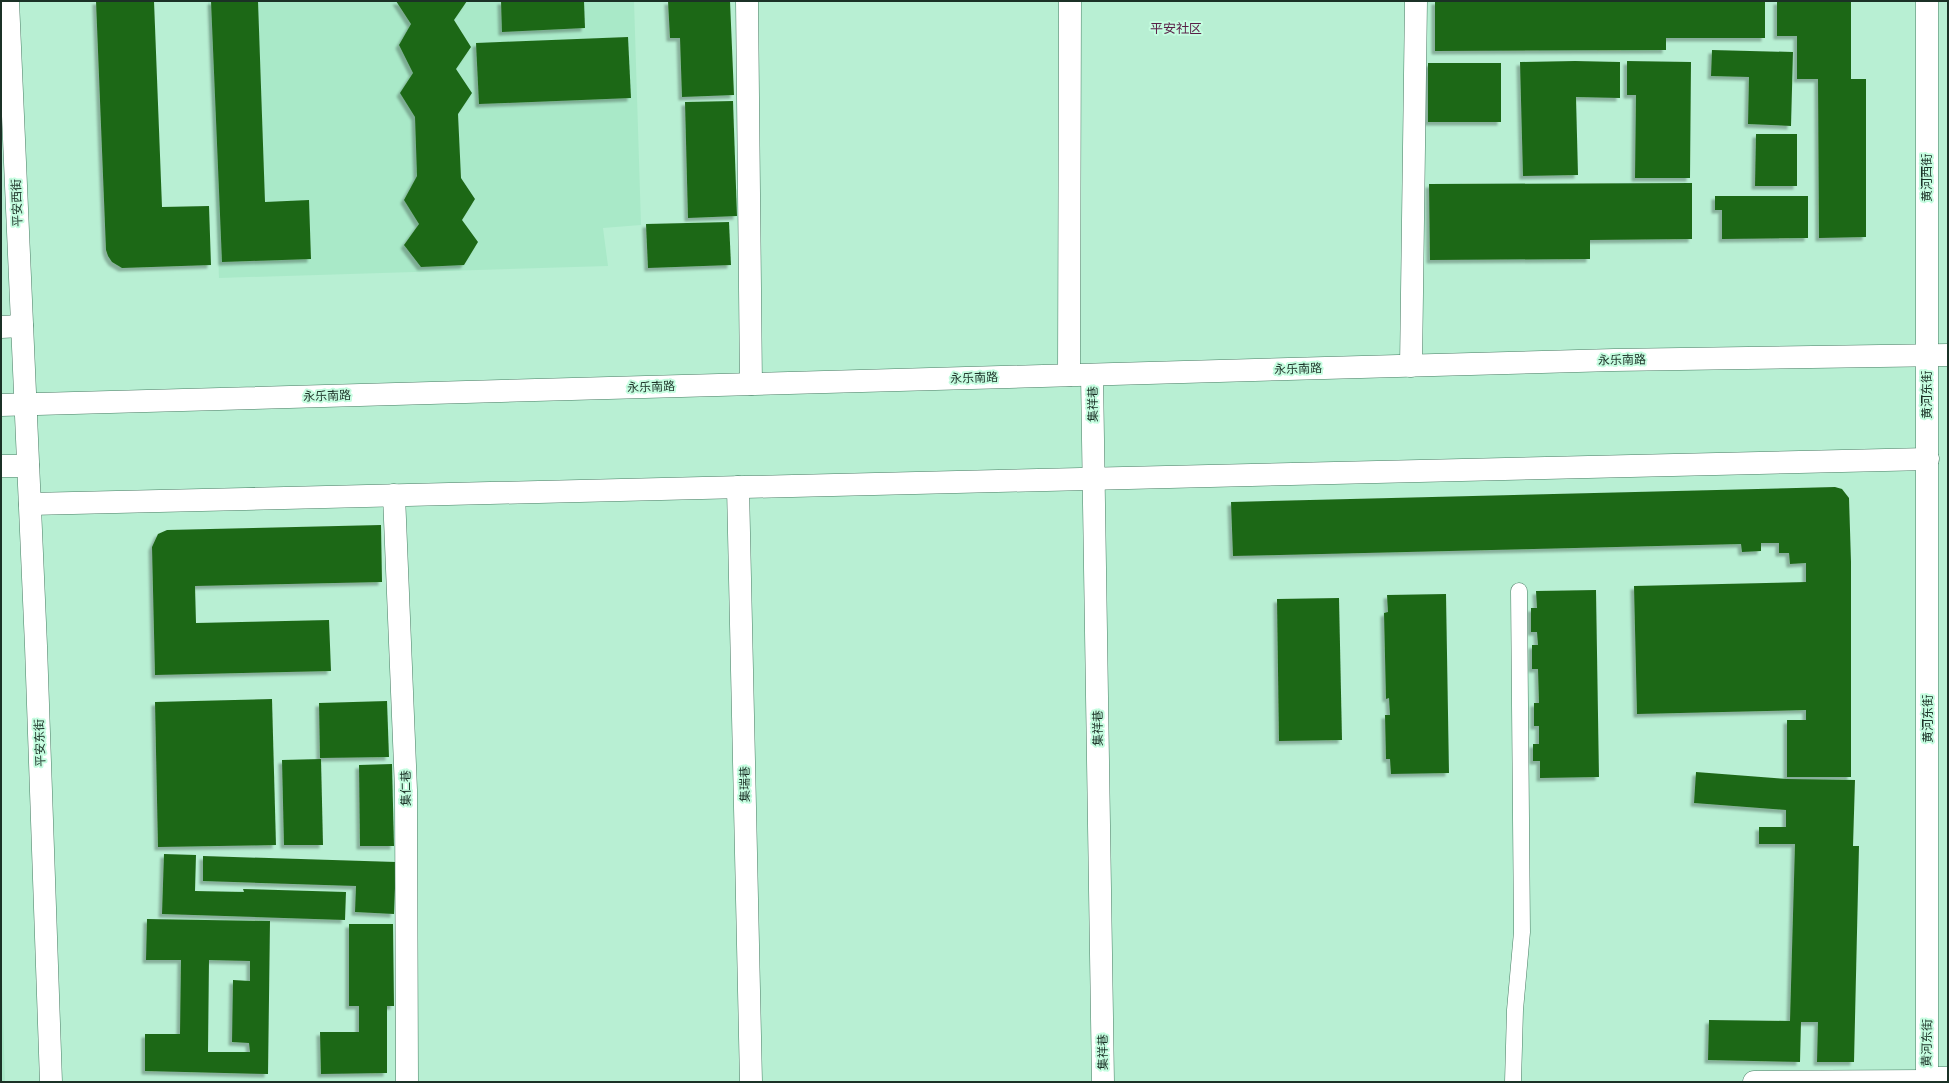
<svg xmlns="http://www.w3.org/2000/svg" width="1949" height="1083" viewBox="0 0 1949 1083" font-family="Lora,'Noto Sans SC',serif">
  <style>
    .built { fill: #a9e9c8 }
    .building { fill: #1f6718; fill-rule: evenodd; filter: url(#shadow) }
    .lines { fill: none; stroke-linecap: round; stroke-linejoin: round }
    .service-casing { stroke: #497d64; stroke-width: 17 }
    .minor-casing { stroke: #497d64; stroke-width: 23 }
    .tertiary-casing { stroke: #497d64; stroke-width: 23 }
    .secondary-casing { stroke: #497d64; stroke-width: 23 }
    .service { stroke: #fff; stroke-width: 16 }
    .minor { stroke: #fff; stroke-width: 22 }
    .tertiary { stroke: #fff; stroke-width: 22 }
    .secondary { stroke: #fff; stroke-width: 22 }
    .labels { text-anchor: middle; stroke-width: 4; stroke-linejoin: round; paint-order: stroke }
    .street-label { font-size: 12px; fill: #1b3126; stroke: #c5fde0 }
    .neighbourhood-label { font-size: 13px; fill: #591f47; stroke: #c5fde0 }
  </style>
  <defs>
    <filter id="shadow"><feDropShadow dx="-3.5" dy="3.5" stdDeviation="1" flood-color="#0004"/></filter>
  </defs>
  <rect width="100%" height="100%" fill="#b8efd3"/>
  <!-- built -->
  <g class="built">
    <polygon points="208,1 634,1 641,225 603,228 608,266 219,278"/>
    <polygon points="1,944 5,1082 1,1082"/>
  </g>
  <!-- building -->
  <g class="building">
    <polygon points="96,1 154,1 162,207 209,206 211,265 122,268 112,262 108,256 106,250"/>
    <polygon points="211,1 258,1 265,202 309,200 311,259 222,262"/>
    <polygon points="396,1 467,1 454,20 471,47 456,69 472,93 458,114 461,178 475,199 462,220 478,242 464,265 421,267 404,245 419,224 404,200 417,176 415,117 400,93 413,73 399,45 411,24"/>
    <polygon points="501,1 584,1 585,28 502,32"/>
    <polygon points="668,1 730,1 734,95 682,97 680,38 670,38"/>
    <polygon points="1435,1 1765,1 1765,38 1666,38 1666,50 1435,51"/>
    <polygon points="1777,1 1851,1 1851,79 1866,79 1866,237 1819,238 1818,79 1797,79 1797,36 1777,36"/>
    <polygon points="628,37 631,98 479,104 476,43"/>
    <polygon points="1712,50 1793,52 1791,126 1748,124 1749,77 1711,76"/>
    <polygon points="1575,61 1620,62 1620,98 1576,97 1578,175 1523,176 1520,62"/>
    <polygon points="1627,61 1691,62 1690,178 1635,178 1636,95 1627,95"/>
    <rect x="1428" y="63" width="73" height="59"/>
    <polygon points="733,101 737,216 688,218 685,102"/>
    <polygon points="1756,134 1797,134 1797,186 1755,186"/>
    <polygon points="1692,183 1692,239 1590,240 1590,259 1430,260 1429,184"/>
    <polygon points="1715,196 1808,196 1808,238 1722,239 1722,210 1715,210"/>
    <polygon points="729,222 731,265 648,268 646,224"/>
    <polygon points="1835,487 1842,489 1849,498 1851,562 1851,777 1787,777 1787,720 1806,720 1806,710 1637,714 1634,586 1806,582 1806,563 1790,564 1789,553 1779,553 1779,543 1761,543 1761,551 1742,552 1741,544 1233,556 1231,502"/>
    <polygon points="381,525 382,582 195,586 196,623 329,620 331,671 155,675 152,547 158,534 167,530"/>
    <polygon points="1596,590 1599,777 1540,778 1540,761 1533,761 1533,744 1539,744 1539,726 1534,726 1534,703 1539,703 1538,669 1532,669 1532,645 1538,645 1537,632 1531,632 1531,608 1537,608 1536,591"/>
    <polygon points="1446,594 1449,773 1391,774 1390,759 1386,759 1385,715 1390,715 1389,698 1386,699 1384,613 1388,612 1387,595"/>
    <polygon points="1339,598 1342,740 1279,741 1277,599"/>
    <polygon points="272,699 276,845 158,847 155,702"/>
    <polygon points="387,701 389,757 320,758 319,703"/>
    <polygon points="321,759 323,845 284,845 282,760"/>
    <polygon points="392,764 394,846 360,846 359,765"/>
    <polygon points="1696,772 1787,779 1855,780 1853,846 1859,846 1854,1062 1817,1062 1818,1022 1801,1022 1800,1062 1708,1060 1709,1020 1790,1021 1795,844 1759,844 1759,827 1786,827 1786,810 1694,803"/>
    <polygon points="164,854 196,855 195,891 244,892 243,889 346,892 345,920 162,914"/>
    <polygon points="203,856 396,862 394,914 355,912 356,886 203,881"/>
    <path d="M 147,919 L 270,921 L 268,1074 L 145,1071 L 145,1034 L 180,1034 L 181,960 L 146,960 ZM 209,960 L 250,961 L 250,981 L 233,980 L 232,1042 L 249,1043 L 250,1052 L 208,1052 Z"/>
    <polygon points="349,924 393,924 394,1006 387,1006 387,1073 321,1074 320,1032 359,1032 359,1006 349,1006"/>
  </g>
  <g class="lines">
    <defs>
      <g id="service">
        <polyline points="1927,1075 1948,1075"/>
        <polyline points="1513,1082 1515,1010 1522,932 1519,591"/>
      </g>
      <g id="minor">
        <polyline points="747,1 751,384"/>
        <polyline points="1,327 22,326"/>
        <polyline points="1411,366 1416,1"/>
        <polyline points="1069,375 1070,1"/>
        <polyline points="1092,375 1103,1082"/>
        <polyline points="1,466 28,466"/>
        <polyline points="738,487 751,1082"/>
        <polyline points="394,495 406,790 407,1082"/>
        <polyline points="30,504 1928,459"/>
        <polyline points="1754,1082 1927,1081"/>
      </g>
      <g id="tertiary">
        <polyline points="8,1 36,646 51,1082"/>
        <polyline points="1927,1082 1927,1"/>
      </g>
      <polyline id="secondary" points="1,405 1614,360 1948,355"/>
    </defs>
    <!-- service casing -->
    <use href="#service" class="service-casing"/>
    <!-- minor casing -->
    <use href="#minor" class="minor-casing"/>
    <!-- tertiary casing -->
    <use href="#tertiary" class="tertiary-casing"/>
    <!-- secondary casing -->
    <use href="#secondary" class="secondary-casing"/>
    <!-- service -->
    <use href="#service" class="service"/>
    <!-- minor -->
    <use href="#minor" class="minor"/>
    <!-- tertiary -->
    <use href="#tertiary" class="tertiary"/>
    <!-- secondary -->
    <use href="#secondary" class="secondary"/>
  </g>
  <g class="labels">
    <!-- street labels -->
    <g class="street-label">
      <text transform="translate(1927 178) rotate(-90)" y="4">黄河西街</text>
      <text transform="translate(17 203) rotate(-92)" y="4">平安西街</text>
      <text transform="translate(1622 360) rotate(-1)" y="4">永乐南路</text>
      <text transform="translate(1298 369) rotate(-2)" y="4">永乐南路</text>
      <text transform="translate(974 378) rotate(-2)" y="4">永乐南路</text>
      <text transform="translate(651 387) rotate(-2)" y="4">永乐南路</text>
      <text transform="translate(1927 395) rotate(-90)" y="4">黄河东街</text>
      <text transform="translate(327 396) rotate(-2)" y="4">永乐南路</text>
      <text transform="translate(1093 404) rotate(-91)" y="4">集祥巷</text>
      <text transform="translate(1928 719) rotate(-90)" y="4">黄河东街</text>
      <text transform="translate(1098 728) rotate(-91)" y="4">集祥巷</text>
      <text transform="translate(40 743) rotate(-92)" y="4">平安东街</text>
      <text transform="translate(745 784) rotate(-91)" y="4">集瑞巷</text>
      <text transform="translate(406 788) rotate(-91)" y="4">集仁巷</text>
      <text transform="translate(1927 1043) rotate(-89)" y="4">黄河东街</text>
      <text transform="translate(1103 1052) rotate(-91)" y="4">集祥巷</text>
    </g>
    <!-- neighbourhood labels -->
    <g class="neighbourhood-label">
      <text x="1176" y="33">平安社区</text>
    </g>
  </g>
  <!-- border -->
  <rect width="1949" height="1083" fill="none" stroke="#1b3126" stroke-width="4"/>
</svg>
